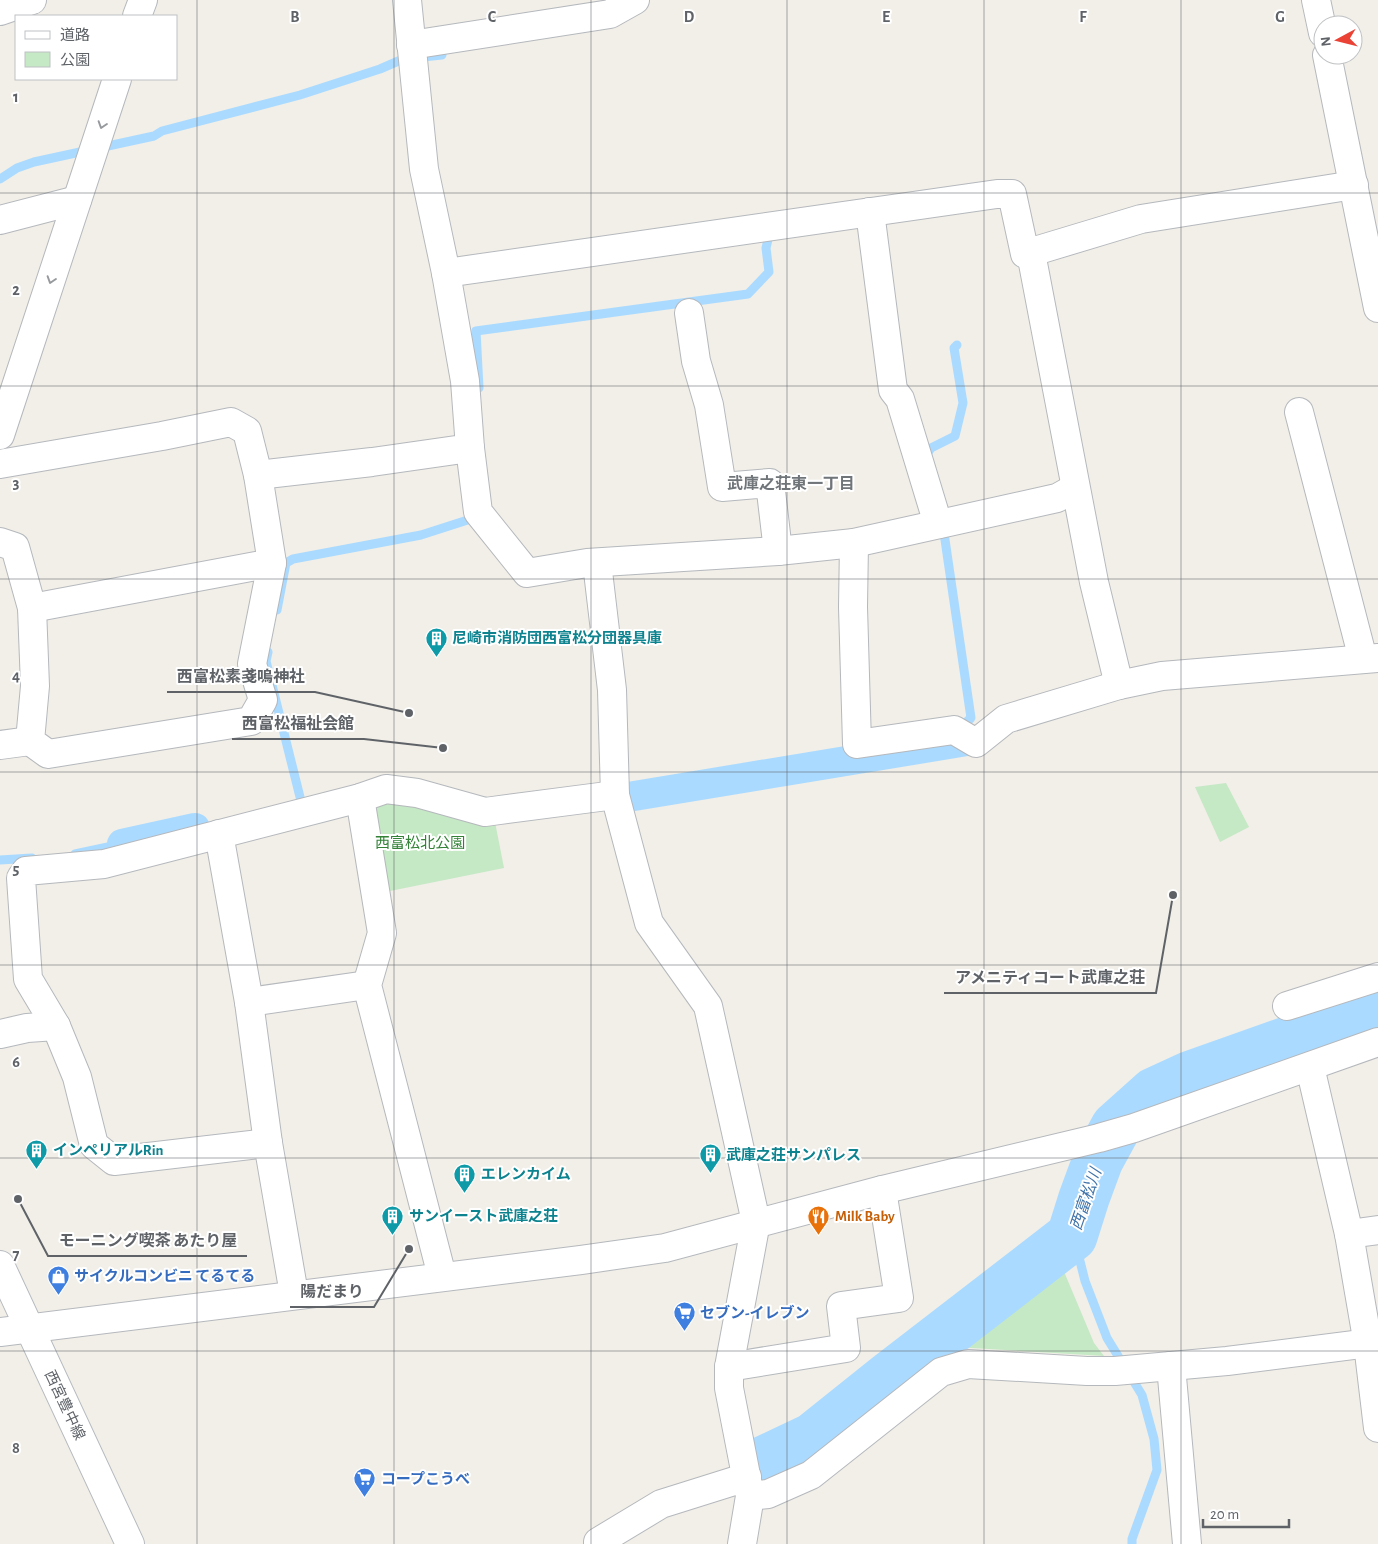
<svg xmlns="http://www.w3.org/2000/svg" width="1378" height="1544" viewBox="0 0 1378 1544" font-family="'Alegreya Sans','Noto Sans JP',sans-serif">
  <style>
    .green { fill: #c5e8c5 }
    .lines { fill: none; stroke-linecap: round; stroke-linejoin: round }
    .stream { stroke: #aadaff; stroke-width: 9 }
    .canal { stroke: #aadaff; stroke-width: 30 }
    .river { stroke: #aadaff; stroke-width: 51 }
    .minor-casing { stroke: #b5b8bc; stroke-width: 30 }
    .secondary-casing { stroke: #b6babf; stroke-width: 30 }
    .minor { stroke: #fff; stroke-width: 28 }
    .secondary { stroke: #fff; stroke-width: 28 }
    .oneway { stroke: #979a9d }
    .grid { fill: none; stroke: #5f6368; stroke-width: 1; stroke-opacity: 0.55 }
    .labels { text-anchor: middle; stroke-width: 4; stroke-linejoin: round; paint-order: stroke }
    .culture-label { font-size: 15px; font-weight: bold; fill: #0d838f; stroke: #fff; text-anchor: start }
    .park-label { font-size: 15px; fill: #348238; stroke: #fff }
    .food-label { font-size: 15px; font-weight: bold; fill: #c56008; stroke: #fff; text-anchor: start }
    .shop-label { font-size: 15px; font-weight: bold; fill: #366cbe; stroke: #fff; text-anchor: start }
    .street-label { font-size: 15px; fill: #5f6368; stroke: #fff }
    .neighbourhood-label { font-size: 16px; font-weight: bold; fill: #70757a; stroke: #fff }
    .water-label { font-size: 16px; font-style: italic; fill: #4174aa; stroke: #fff }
    .grid-label { font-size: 16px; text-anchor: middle; font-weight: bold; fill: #5f6368; stroke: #fff; stroke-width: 4; stroke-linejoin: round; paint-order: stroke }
    .leader { fill: none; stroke: #5f6368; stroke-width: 2 }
    .callout-dot { fill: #5f6368; stroke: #fff; stroke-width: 2 }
    .callout-label { font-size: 16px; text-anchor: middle; font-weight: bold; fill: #5f6368; stroke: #fff; stroke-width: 4; stroke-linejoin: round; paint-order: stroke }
  </style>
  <rect width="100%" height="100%" fill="#f1efe8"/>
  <!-- green -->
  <g class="green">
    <polygon points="1226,783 1249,827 1220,842 1195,787"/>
    <polygon points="389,796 494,817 504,868 385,892 371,805"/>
    <polygon points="1066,1263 1065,1274 1094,1343 1104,1356 954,1347"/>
  </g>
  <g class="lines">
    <!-- stream -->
    <g class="stream">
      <polyline points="0,179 17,168 34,162 154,136 162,131 300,95 380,69 403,59 442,55"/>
      <polyline points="479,388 476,331 748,294 769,272 766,248 770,231"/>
      <polyline points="929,460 927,454 931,448 955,436 963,403 954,348 957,345"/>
      <polyline points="944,533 971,718 963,725"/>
      <polyline points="277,610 286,563 293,559 421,535 477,517"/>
      <polyline points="268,652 266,661 302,805"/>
      <polyline points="75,854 122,844"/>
      <polyline points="0,860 32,858"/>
      <polyline points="1084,1198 1077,1237 1078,1253 1085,1281 1107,1338 1142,1395 1154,1439 1157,1470 1132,1539 1132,1544"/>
    </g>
    <!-- canal -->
    <g class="canal">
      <polyline points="622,798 967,741"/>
      <polyline points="122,844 195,828"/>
    </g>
    <!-- river -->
    <polyline class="river" points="758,1464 813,1438 888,1378 1072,1236 1084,1198 1098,1160 1116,1127 1154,1093 1191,1076 1378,1010"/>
    <defs>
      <g id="minor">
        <polyline points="1316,0 1323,33"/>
        <polyline points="0,11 32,0"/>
        <polyline points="137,16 143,0"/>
        <polyline points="411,45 610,14 635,0"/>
        <polyline points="1327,55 1378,308"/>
        <polyline points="870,212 893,390 900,399 938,524"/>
        <polyline points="0,220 77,200"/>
        <polyline points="1031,253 1094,582 1119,685 1162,676 1378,658"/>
        <polyline points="446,273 997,194 1012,194 1025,254 1141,219 1354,185"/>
        <polyline points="689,313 696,361 709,405 722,487 770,483 778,551"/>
        <polyline points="1299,412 1363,659"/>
        <polyline points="0,435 117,79"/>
        <polyline points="470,448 478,512 527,573 587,563 778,551 854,543 1057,498 1075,488"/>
        <polyline points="0,464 162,436 231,422 247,431 258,475 272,563 252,664 263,700 251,721 48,754 30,741 35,686 32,608 15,547 0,542"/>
        <polyline points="258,475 372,462 470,448 465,381 446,273 424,169 407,0"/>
        <polyline points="854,543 853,607 857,744 954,730 976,743 1006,719 1119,685"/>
        <polyline points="597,563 612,690 615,795 649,923 708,1006 756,1222 729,1367 729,1388 750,1496 742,1544"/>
        <polyline points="32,608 272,563"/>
        <polyline points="0,745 30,741"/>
        <polyline points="360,798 382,933 367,985 442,1276"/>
        <polyline points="219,834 249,1002 268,1143 294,1294"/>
        <polyline points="249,1002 367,985"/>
        <polyline points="1287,1006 1378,977"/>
        <polyline points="0,1034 27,1028 56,1026"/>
        <polyline points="1310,1067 1349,1234 1368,1344 1378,1428"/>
        <polyline points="268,1143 114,1161 94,1145 77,1077 56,1026 28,979 21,878 26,871 104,864 360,798 386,789 417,793 485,812 615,795"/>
        <polyline points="1349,1234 1378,1230"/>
        <polyline points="0,1332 581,1260 665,1248 882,1190 1099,1138 1134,1128 1378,1042"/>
        <polyline points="1171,1366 1187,1544"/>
        <polyline points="729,1367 846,1348 841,1306 899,1298 882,1190"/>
        <polyline points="750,1496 768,1494 811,1475 941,1372 968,1364 1087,1371 1115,1371 1227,1361 1378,1342"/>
        <polyline points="598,1542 661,1504 747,1477"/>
      </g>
      <polyline id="secondary" points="0,1265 130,1544"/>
    </defs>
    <!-- minor casing -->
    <use href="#minor" class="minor-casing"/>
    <!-- secondary casing -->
    <use href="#secondary" class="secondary-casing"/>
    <!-- minor -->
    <use href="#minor" class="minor"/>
    <!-- secondary -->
    <use href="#secondary" class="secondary"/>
  </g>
  <!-- one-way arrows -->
  <defs><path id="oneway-chevron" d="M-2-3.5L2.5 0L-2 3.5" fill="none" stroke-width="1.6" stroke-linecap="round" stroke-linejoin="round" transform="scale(1.25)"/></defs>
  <g class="oneway">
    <use href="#oneway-chevron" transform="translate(102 125) rotate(108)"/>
    <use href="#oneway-chevron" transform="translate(51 280) rotate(108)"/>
  </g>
  <!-- grid -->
  <path class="grid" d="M 197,0 L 197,1544M 394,0 L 394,1544M 591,0 L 591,1544M 787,0 L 787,1544M 984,0 L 984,1544M 1181,0 L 1181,1544M 0,193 L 1378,193M 0,386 L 1378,386M 0,579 L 1378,579M 0,772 L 1378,772M 0,965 L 1378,965M 0,1158 L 1378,1158M 0,1351 L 1378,1351"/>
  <!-- icons -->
  <defs>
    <symbol id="building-pin" viewBox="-11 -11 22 30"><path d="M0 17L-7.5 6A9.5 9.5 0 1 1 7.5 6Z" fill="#0f9aa8" stroke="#fff"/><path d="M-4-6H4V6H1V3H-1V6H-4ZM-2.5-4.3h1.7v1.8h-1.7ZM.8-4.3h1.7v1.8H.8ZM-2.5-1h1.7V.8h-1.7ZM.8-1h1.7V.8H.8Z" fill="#fff"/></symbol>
    <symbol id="restaurant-pin" viewBox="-11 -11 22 30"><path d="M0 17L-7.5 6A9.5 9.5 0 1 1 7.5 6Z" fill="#e8710a" stroke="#fff"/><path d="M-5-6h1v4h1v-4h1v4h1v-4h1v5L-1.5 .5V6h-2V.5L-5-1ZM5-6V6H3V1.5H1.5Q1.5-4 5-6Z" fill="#fff"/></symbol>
    <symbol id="shop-pin" viewBox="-11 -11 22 30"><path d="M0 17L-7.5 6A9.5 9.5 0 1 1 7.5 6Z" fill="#3f7fe0" stroke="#fff"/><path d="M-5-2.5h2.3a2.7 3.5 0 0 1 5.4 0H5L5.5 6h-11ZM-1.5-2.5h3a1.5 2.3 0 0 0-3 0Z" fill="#fff"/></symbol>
    <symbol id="supermarket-pin" viewBox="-11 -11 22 30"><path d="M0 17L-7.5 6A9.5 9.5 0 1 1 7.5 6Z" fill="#3f7fe0" stroke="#fff"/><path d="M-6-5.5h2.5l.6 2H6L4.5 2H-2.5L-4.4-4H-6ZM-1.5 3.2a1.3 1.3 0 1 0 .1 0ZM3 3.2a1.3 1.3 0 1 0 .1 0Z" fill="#fff"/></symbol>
  </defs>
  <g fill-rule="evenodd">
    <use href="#building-pin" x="424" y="626" width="25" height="34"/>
    <use href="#building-pin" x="24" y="1138" width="25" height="34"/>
    <use href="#building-pin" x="698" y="1142" width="25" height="34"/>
    <use href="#building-pin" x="452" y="1162" width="25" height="34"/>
    <use href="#building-pin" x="380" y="1204" width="25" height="34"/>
    <use href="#restaurant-pin" x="806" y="1204" width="25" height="34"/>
    <use href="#shop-pin" x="46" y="1264" width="25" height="34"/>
    <use href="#supermarket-pin" x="672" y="1300" width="25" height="34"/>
    <use href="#supermarket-pin" x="352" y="1466" width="25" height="34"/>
  </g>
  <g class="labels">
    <!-- culture labels -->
    <g class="culture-label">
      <text x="452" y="643">尼崎市消防団西富松分団器具庫</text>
      <text x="53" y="1155">インペリアルRin</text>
      <text x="726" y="1160">武庫之荘サンパレス</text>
      <text x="481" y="1179">エレンカイム</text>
      <text x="409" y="1221">サンイースト武庫之荘</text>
    </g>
    <!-- park labels -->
    <g class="park-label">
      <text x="420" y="848">西富松北公園</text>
    </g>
    <!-- food labels -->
    <g class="food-label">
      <text x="835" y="1221">Milk Baby</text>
    </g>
    <!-- shop labels -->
    <g class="shop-label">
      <text x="74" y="1281">サイクルコンビニ てるてる</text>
      <text x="700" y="1318">セブン-イレブン</text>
      <text x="381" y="1484">コープこうべ</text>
    </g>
    <!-- street labels -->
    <g class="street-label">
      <text transform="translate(65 1405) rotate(65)" y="5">西宮豊中線</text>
    </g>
    <!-- neighbourhood labels -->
    <g class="neighbourhood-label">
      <text x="791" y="489">武庫之荘東一丁目</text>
    </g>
    <!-- water labels -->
    <g class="water-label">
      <text transform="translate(1085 1199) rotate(-71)" y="6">西富松川</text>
    </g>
  </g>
  <g class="grid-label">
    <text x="295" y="22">B</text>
    <text x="492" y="22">C</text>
    <text x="689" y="22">D</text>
    <text x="886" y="22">E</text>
    <text x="1083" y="22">F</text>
    <text x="1280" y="22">G</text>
    <text x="16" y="102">1</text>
    <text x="16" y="295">2</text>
    <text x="16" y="488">3</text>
    <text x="16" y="681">4</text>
    <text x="16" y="874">5</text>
    <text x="16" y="1067">6</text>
    <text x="16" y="1260">7</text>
    <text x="16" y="1453">8</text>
  </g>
  <!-- callouts -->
  <path class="leader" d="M409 713L315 692H167M443 748L364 739H232M1173 895L1156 993H944M18 1199L48 1256H247M409 1249L374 1307H290"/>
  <g class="callout-dot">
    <circle cx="409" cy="713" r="5"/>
    <circle cx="443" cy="748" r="5"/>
    <circle cx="1173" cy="895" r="5"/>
    <circle cx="18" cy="1199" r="5"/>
    <circle cx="409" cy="1249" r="5"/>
  </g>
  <g class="callout-label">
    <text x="241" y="682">西富松素戔嗚神社</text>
    <text x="298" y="729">西富松福祉会館</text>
    <text x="1050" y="983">アメニティコート武庫之荘</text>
    <text x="148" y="1246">モーニング喫茶 あたり屋</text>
    <text x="332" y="1297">陽だまり</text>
  </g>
  <!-- legend -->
  <rect x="15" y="15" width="162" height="65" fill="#ffffff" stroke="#bfc1c3"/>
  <rect x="25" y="31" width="25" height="8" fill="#ffffff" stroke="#bfc1c3"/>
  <text x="60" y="40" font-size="15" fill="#5f6368">道路</text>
  <rect x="25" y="52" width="25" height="15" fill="#c5e8c5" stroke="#bfc1c3"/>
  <text x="60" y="65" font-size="15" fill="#5f6368">公園</text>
  <!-- north arrow -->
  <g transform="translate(1338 40) rotate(263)"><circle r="24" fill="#ffffff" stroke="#bfc1c3"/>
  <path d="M0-4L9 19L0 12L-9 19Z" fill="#ea4335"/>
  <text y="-8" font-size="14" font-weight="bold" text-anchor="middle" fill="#5f6368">N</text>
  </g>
  <!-- scale -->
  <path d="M1203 1519v8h86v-8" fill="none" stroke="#5f6368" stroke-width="2.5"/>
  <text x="1210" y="1519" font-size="15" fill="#5f6368" stroke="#ffffff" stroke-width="4" paint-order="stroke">20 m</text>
</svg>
